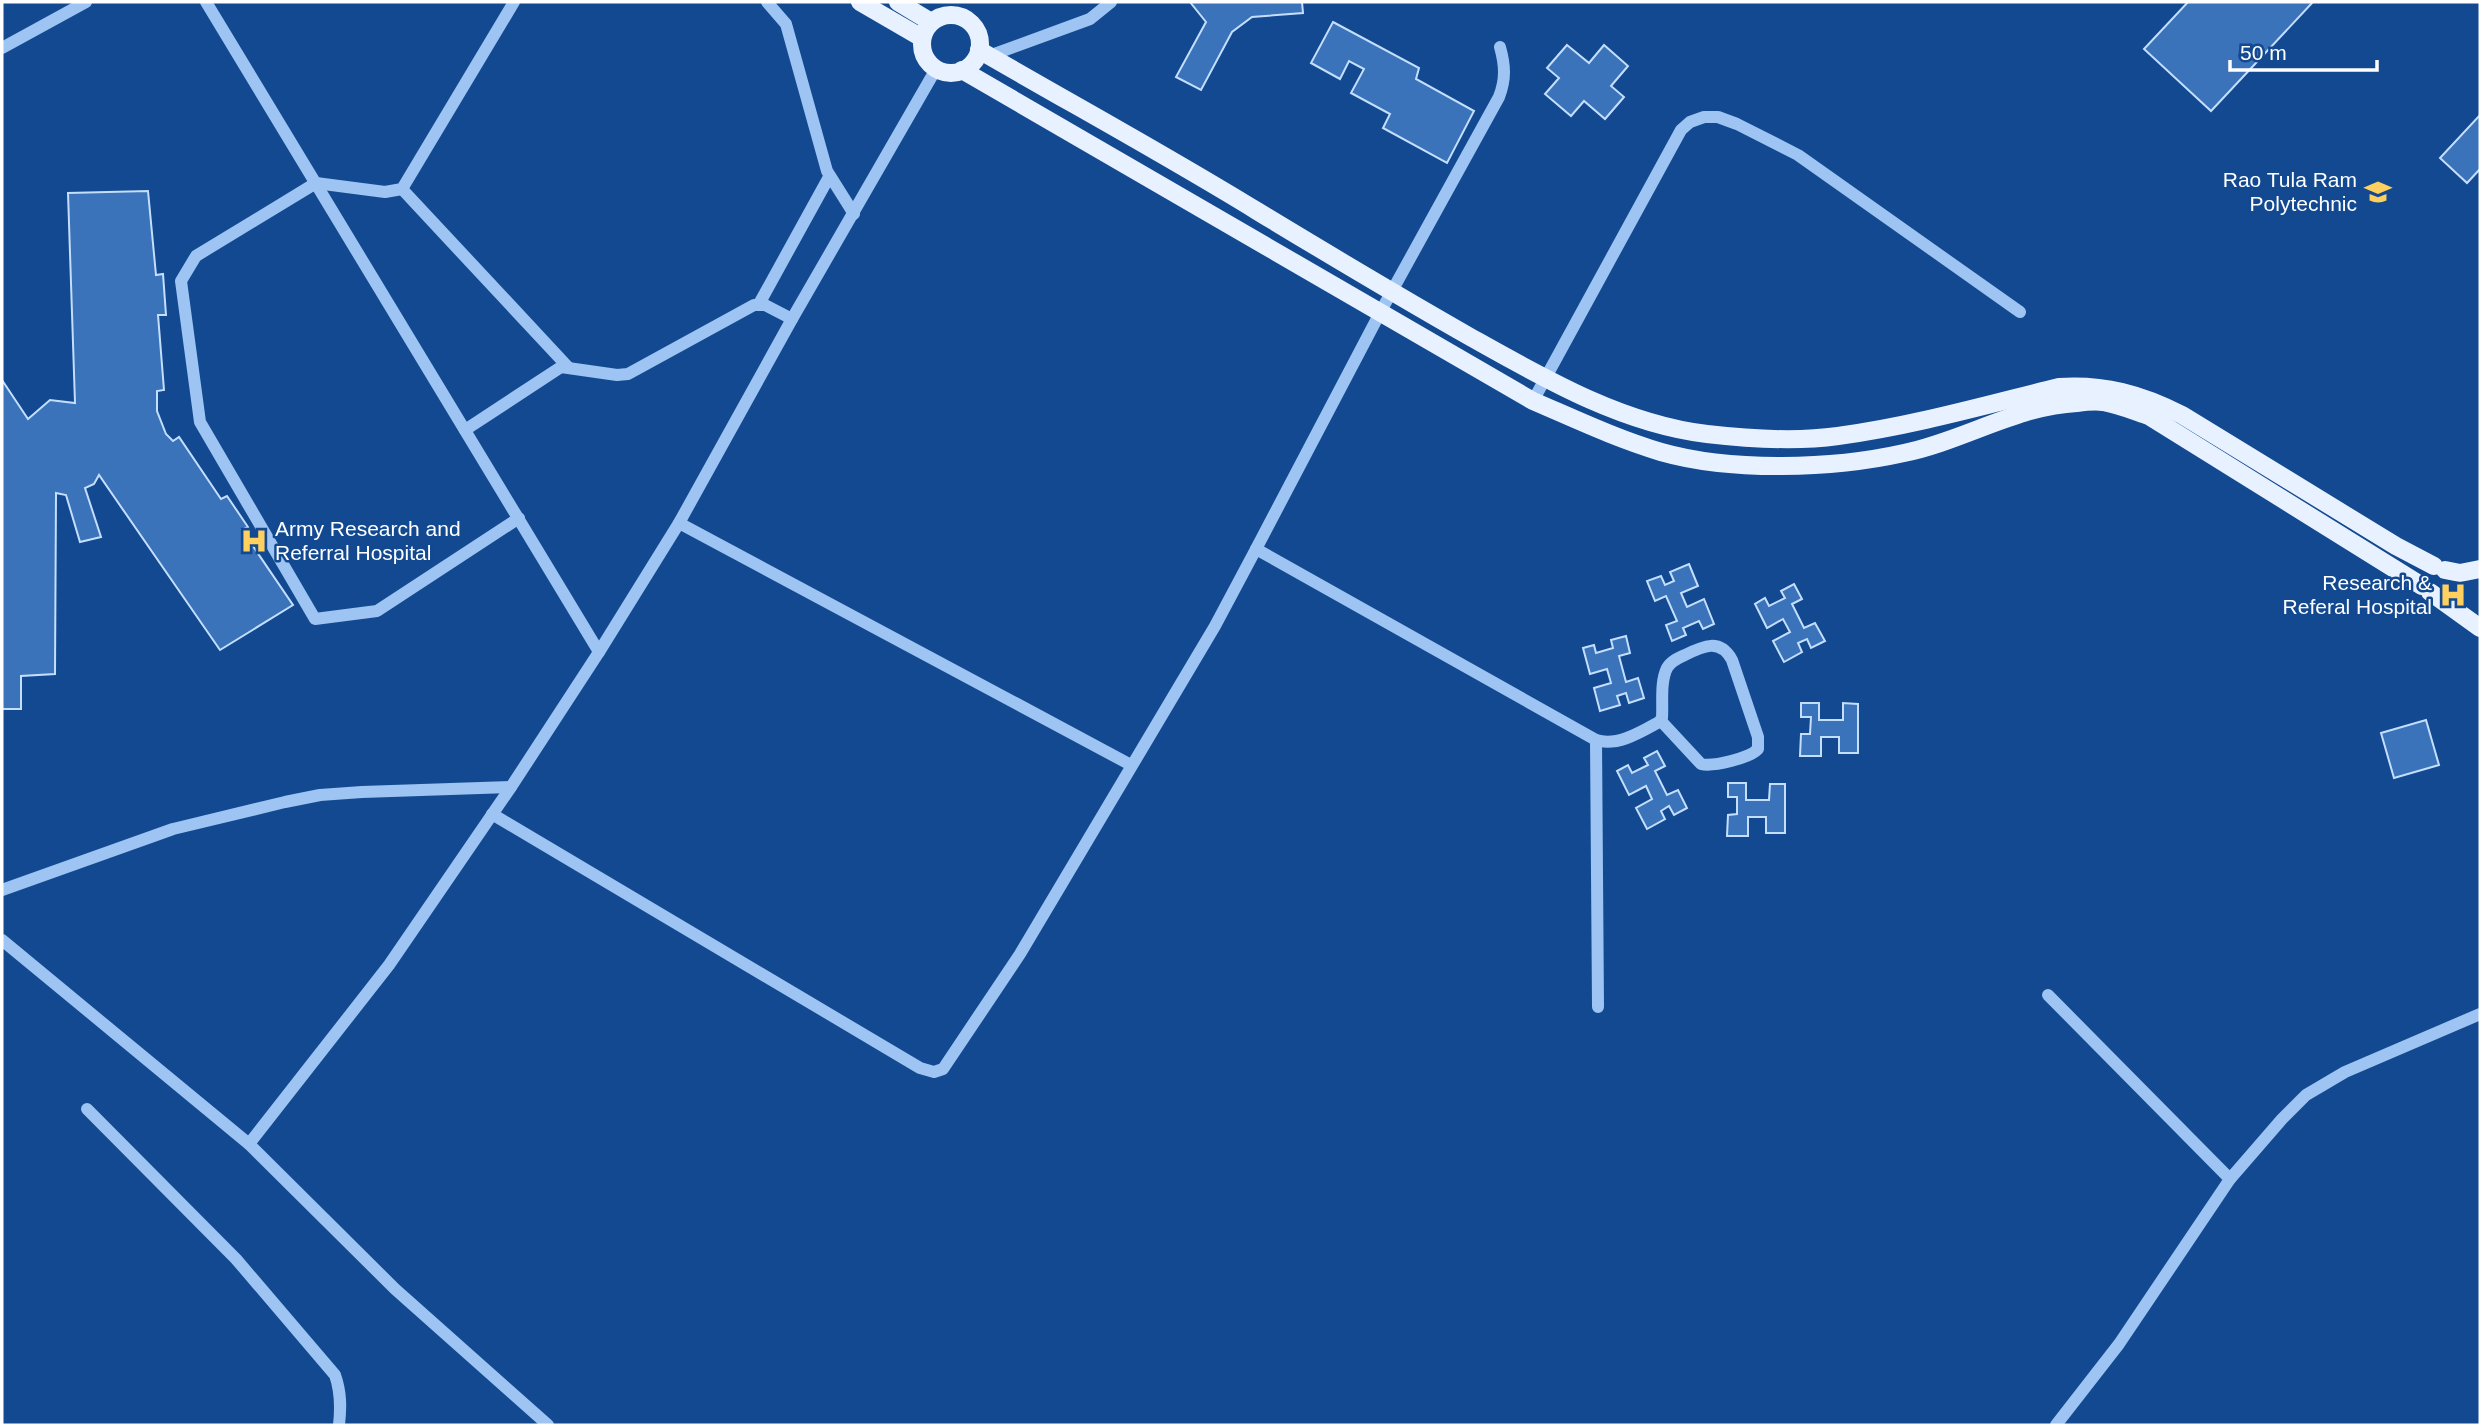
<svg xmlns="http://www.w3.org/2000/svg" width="2482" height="1427" viewBox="0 0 2482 1427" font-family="Arial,sans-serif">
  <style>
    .building { fill: #3a73b9; stroke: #c4defd; stroke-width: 2 }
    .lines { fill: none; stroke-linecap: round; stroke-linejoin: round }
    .minor { stroke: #9dc4f2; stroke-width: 12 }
    .major { stroke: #e8f1ff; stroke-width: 18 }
    .labels { text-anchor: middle; stroke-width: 5; stroke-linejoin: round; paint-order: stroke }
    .poi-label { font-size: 21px; fill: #fff; stroke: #124990; text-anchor: end }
  </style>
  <rect width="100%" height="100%" fill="#124990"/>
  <!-- building -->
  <g class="building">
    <polygon points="1190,2 1302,2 1303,13 1252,17 1232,32 1201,90 1176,77 1206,22"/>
    <polygon points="2188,2 2313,2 2211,111 2144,49"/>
    <polygon points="1333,22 1419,68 1416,79 1474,111 1447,163 1383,128 1390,114 1351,93 1364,69 1349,61 1340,79 1311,63"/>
    <polygon points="1567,45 1589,63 1604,45 1628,66 1611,86 1624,97 1605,119 1584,101 1571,116 1545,94 1559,78 1547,68"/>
    <polygon points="2480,115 2480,169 2467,183 2440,158"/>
    <polygon points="148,191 156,275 163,274 166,315 158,315 164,390 157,391 157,411 166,434 173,441 179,437 221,499 227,496 248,527 242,530 293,605 220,650 99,475 94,484 85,488 101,537 80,542 66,495 56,493 55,674 21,676 21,709 2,709 2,380 28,419 50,400 75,403 68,193"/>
    <polygon points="1689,564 1698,586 1681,593 1687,607 1704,599 1714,624 1703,629 1699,621 1683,628 1686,635 1672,641 1666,625 1677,621 1666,596 1655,601 1647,581 1661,576 1665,585 1674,581 1670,572"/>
    <polygon points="1794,584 1802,599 1792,604 1804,628 1815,623 1825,641 1811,648 1807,639 1798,643 1802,652 1784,662 1773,641 1790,632 1783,619 1767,628 1755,604 1765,598 1769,606 1785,598 1781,591"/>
    <polygon points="1626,636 1630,653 1619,656 1626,682 1638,678 1644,698 1629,703 1626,693 1617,696 1620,705 1600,711 1594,688 1611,683 1607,669 1590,674 1583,648 1594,645 1596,653 1613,648 1611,640"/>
    <polygon points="1801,703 1819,703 1819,720 1843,720 1843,703 1858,704 1858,753 1839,753 1839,737 1821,737 1821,756 1800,756 1801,734 1810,734 1811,717 1801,717"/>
    <polygon points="2426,720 2439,765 2394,778 2381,733"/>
    <polygon points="1657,751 1665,766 1655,771 1667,795 1678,790 1687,808 1674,815 1669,806 1661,811 1665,819 1647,829 1636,808 1652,799 1646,786 1629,795 1617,771 1628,765 1632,773 1648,765 1644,758"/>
    <polygon points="1728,783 1746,783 1746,800 1769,800 1770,784 1785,784 1785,833 1766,833 1766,817 1748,817 1748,836 1727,836 1728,815 1737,814 1737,797 1728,797"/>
  </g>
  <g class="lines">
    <!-- minor -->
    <g class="minor">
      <polyline points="206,2 599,652"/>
      <polyline points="514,2 402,189 385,192 316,183 196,256 181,281 200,422 315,619 377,611 519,518"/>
      <polyline points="767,2 786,24 827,171 854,214"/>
      <path d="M 1500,47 C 1505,65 1506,79 1499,97 L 1381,311 L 1256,549 L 1596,740 C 1617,747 1641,732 1659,722 L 1662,718 C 1663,703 1660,682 1667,668 C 1671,661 1678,658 1685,655 C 1703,646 1720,638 1732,660 L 1758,737 L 1758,749 C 1750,758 1713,767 1701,764 L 1661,721"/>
      <polyline points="2,48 86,2"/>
      <polyline points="989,56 1090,19 1111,2"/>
      <polyline points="402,189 568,367"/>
      <polyline points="759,304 829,177"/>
      <polyline points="1533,401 1681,130 1690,122 1704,117 1718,117 1737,124 1798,155 2020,312"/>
      <polyline points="465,430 561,367 617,375 628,374 754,305 765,305 792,319"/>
      <polyline points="679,523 1131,765"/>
      <polyline points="1596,740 1598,1007"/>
      <polyline points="492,814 920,1068 934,1072 943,1069 1020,954 1215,626 1256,549"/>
      <polyline points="2,890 173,829 285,802 320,795 362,792 511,787"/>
      <polyline points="2,940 249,1144 395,1289 548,1425"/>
      <polyline points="2048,995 2230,1179"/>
      <path d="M 87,1109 L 236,1259 L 335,1375 C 341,1392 341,1407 339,1425"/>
      <polyline points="249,1144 389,965 511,787 599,652 679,523 792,319 936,69"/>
      <polyline points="2056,1425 2119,1344 2230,1179 2282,1119 2306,1095 2345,1072 2480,1014"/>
    </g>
    <!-- major -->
    <g class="major">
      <polyline points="860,2 922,38"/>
      <polyline points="898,2 931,22"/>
      <circle cx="951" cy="44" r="29"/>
      <path d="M 979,50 C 1072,104 1166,155 1257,211 C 1328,254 1400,297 1472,338 C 1545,379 1623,424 1707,434 C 1750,439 1796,442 1838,436 C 1912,426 1986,405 2059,387 C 2104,384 2141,394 2182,415 L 2396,546 L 2434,566"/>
      <path d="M 962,70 L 1533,401 C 1575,419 1617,439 1661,452 C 1731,472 1833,469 1904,453 C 1963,441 2016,406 2077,403 C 2085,402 2095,401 2103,402 C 2119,405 2134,411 2149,416 L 2422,586"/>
      <polyline points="2445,570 2460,573 2480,569"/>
      <polyline points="2430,592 2480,628"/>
    </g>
  </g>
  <!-- icons -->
  <defs>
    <symbol id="university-bare" viewBox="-9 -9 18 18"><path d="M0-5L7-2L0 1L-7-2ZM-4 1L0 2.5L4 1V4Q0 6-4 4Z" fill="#ffd05e" stroke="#124990" stroke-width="2.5" paint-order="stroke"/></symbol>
    <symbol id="hospital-bare" viewBox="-9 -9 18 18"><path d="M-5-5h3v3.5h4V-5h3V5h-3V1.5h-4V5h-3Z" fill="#ffd05e" stroke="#124990" stroke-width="2.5" paint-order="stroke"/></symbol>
  </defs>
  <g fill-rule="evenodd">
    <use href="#university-bare" x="2359" y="173" width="38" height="38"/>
    <use href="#hospital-bare" x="235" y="522" width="38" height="38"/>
    <use href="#hospital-bare" x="2434" y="576" width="38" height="38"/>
  </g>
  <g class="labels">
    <!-- poi labels -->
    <g class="poi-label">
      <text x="2357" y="187">Rao Tula Ram<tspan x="2357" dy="24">Polytechnic</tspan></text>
      <text x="275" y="536" text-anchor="start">Army Research and<tspan x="275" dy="24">Referral Hospital</tspan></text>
      <text x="2432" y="590">Research &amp;<tspan x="2432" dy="24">Referal Hospital</tspan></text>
    </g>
  </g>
  <!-- border -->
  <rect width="2482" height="1427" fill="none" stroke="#ffffff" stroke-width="7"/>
  <!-- scale -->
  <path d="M2230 60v10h147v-10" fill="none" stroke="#ffffff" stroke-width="3.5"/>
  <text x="2240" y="60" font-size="21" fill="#ffffff" stroke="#124990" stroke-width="5" paint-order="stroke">50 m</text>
</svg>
